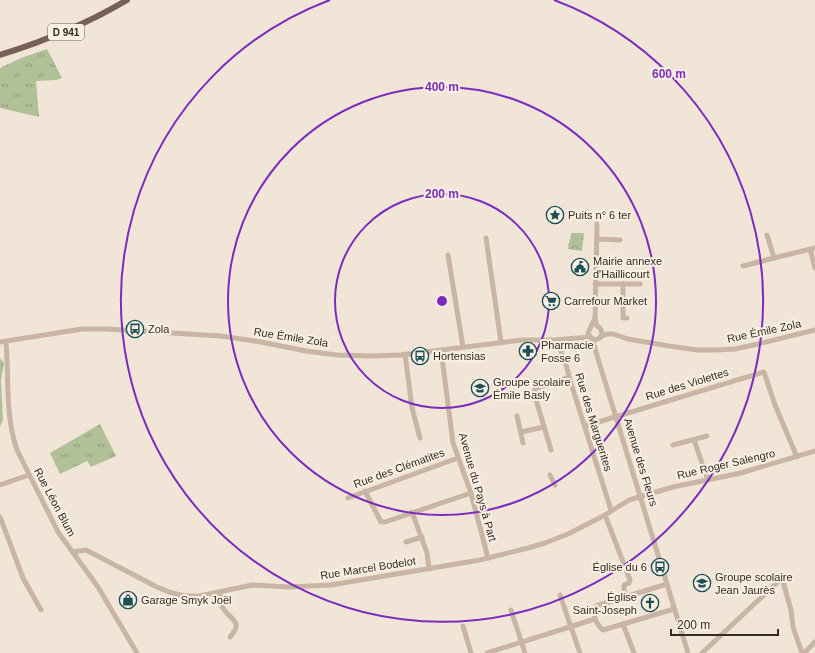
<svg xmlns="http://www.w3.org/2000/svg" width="815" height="653" viewBox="0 0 815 653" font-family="Arial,sans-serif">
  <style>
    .grass { fill: url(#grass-tufts) }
    .forest { fill: url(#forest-crowns) }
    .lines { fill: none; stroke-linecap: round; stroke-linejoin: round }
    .minor { stroke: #c9b5a3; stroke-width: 5 }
    .major { stroke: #766156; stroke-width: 6 }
    .ring { fill: none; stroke: #7b2cbf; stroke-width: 2 }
    .labels { text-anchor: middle; stroke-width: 4; stroke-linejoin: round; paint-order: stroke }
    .shield { fill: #f9efe3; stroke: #6f655e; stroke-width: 1 }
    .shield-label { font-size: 10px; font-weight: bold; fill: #342a25 }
    .poi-label { font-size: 11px; fill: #342a25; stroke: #f9efe3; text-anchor: start }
    .street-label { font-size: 11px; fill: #342a25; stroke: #f9efe3 }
    .centre { fill: #7b2cbf; stroke: #f9efe3; stroke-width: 2 }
    .ring-label { font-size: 12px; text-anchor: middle; font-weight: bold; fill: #7b2cbf; stroke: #f9efe3; stroke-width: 4; stroke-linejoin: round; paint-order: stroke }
  </style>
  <defs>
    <pattern id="grass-tufts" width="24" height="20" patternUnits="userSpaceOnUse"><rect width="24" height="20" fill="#b1c097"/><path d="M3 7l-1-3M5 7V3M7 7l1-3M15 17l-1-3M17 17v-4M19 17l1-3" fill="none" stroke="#919c7b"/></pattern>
    <pattern id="forest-crowns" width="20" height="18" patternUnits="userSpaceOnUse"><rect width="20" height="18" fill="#b1c097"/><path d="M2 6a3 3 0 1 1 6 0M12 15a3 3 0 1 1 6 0" fill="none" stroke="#919c7b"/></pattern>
  </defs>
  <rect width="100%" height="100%" fill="#f1e5d7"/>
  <!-- grass -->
  <g class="grass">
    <polygon points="47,49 62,78 56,80 36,81 39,117 0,108 0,68 21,58"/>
    <polygon points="0,358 4,363 1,380 3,421 0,426"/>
    <polygon points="100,424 116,456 91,467 87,461 60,474 50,453"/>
  </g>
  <!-- forest -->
  <path class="forest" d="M 571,233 L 584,233 L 582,251 L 568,249 C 568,243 571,239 571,233 Z"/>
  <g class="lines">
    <!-- minor -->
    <g class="minor">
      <polyline points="767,235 774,258 815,248"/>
      <polyline points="486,238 501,342"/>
      <polyline points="597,239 620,240"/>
      <polyline points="810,249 815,268"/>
      <polyline points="448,255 463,347"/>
      <polyline points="743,266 774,258"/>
      <polyline points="595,284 640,284"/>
      <polyline points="623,284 623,318 627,318"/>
      <polyline points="595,318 588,333 591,338 595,340 600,338 602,333 600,328 597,326 595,318 597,224"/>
      <polyline points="602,336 607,334 613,334 628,339 669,346 697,350 717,350 735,349 758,344 815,330"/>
      <polyline points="592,339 688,653"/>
      <path d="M 560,340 C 558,353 568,364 569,377 L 611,510"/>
      <polyline points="0,342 82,329 107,329 221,336 261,342 306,351 337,355 370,356 401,355 522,340 554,340 590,337"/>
      <path d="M 6,342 C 9,377 5,416 17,450 L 58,532 L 98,587 L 137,653"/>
      <polyline points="441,350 453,443 471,493 488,558"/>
      <polyline points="405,354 412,408 420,438"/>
      <polyline points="517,416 523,443"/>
      <polyline points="585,426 764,372 775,405 797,457"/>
      <polyline points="521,432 544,427"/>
      <polyline points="694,440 708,480"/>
      <polyline points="673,445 707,436"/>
      <polyline points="551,450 534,393 535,389 569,377"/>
      <polyline points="550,475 555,485"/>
      <polyline points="0,485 29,475"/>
      <polyline points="365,491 381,522 385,522 471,493"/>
      <polyline points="348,498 458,458"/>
      <polyline points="412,512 427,553 429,569"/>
      <polyline points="605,515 630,580 629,583 624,585 624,589 626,597"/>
      <polyline points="0,517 23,578 41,610"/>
      <polyline points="406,542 422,537"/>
      <polyline points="73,552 86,550 157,587 169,592 184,596 200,596 252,585 288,587 331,585 480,560 528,548 545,543 568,534 605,515 629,500 673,487 741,473 815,451"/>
      <path d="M 667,584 L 596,606 C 592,615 596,624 603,630 L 674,609"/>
      <path d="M 220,592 C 221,598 220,604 223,608 C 231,621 244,621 230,637"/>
      <polyline points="560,595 580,653"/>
      <polyline points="511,610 525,653"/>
      <polyline points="623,624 634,653"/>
      <polyline points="463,626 471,653"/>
      <polyline points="487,653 595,619"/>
      <polyline points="702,653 782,578 791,610 793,627 802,653"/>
      <polyline points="802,653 806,651 815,642"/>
    </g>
    <!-- major -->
    <path class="major" d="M 0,55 C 45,41 87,24 127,0"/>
  </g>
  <!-- distance rings -->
  <g class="ring">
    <circle cx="442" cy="301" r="107"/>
    <circle cx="442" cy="301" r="214"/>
    <path d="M554 0A321 321 0 1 1 330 0"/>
  </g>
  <!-- icons -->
  <defs>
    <symbol id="sight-ring" viewBox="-11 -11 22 22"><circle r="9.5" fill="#f9efe3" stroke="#1a5056" stroke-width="1.5"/><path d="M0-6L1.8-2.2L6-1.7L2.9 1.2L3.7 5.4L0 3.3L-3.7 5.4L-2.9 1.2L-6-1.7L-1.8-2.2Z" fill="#1a5056"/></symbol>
    <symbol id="civic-ring" viewBox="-11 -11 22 22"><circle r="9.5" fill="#f9efe3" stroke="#1a5056" stroke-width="1.5"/><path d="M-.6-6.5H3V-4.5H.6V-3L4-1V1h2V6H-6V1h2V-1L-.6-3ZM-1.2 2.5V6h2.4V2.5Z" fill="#1a5056"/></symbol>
    <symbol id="supermarket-ring" viewBox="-11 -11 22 22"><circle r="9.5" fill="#f9efe3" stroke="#1a5056" stroke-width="1.5"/><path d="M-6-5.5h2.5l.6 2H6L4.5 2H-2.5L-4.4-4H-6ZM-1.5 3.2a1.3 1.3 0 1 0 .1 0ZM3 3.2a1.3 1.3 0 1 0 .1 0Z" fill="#1a5056"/></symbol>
    <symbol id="bus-ring" viewBox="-11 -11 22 22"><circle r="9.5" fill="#f9efe3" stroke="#1a5056" stroke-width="1.5"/><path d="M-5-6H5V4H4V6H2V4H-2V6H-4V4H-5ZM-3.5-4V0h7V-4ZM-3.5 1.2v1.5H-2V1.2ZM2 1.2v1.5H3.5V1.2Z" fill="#1a5056"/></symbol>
    <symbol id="pharmacy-ring" viewBox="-11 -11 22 22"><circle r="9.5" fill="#f9efe3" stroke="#1a5056" stroke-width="1.5"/><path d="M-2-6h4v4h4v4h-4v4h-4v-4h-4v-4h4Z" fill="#1a5056"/></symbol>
    <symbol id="school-ring" viewBox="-11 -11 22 22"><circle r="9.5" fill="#f9efe3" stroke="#1a5056" stroke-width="1.5"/><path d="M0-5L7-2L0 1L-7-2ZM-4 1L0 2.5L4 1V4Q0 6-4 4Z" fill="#1a5056"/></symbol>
    <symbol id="shop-ring" viewBox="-11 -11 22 22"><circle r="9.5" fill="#f9efe3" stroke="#1a5056" stroke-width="1.5"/><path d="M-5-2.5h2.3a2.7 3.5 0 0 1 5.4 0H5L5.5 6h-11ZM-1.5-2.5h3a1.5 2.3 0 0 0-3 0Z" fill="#1a5056"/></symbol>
    <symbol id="church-ring" viewBox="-11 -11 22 22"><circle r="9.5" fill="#f9efe3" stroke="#1a5056" stroke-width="1.5"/><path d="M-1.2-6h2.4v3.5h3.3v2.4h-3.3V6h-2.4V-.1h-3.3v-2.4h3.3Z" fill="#1a5056"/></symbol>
  </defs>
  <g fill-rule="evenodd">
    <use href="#sight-ring" x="545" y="205" width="20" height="20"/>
    <use href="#civic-ring" x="570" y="257" width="20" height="20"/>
    <use href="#supermarket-ring" x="541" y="291" width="20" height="20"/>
    <use href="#bus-ring" x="125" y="319" width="20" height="20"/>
    <use href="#pharmacy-ring" x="518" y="341" width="20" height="20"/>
    <use href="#bus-ring" x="410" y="346" width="20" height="20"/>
    <use href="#school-ring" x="470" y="378" width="20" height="20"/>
    <use href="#bus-ring" x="650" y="557" width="20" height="20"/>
    <use href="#school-ring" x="692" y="573" width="20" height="20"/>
    <use href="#shop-ring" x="118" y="590" width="20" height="20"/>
    <use href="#church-ring" x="640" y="593" width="20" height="20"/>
  </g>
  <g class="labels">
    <!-- shield labels -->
    <rect class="shield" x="48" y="24" width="36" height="16" rx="3"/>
    <g class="shield-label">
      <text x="66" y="36">D 941</text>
    </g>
    <!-- poi labels -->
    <g class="poi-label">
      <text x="568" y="219">Puits n° 6 ter</text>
      <text x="593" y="265">Mairie annexe<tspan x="593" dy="13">d'Haillicourt</tspan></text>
      <text x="564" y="305">Carrefour Market</text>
      <text x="148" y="333">Zola</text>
      <text x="541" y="349">Pharmacie<tspan x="541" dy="13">Fosse 6</tspan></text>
      <text x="433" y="360">Hortensias</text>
      <text x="493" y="386">Groupe scolaire<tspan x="493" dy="13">Émile Basly</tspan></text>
      <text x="647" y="571" text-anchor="end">Église du 6</text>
      <text x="715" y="581">Groupe scolaire<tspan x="715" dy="13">Jean Jaurès</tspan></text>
      <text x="637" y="601" text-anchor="end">Église<tspan x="637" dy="13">Saint-Joseph</tspan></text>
      <text x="141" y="604">Garage Smyk Joël</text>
    </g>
    <!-- street labels -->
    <g class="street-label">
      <text transform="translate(764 331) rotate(-12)" y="4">Rue Émile Zola</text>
      <text transform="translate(291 337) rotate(9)" y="4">Rue Émile Zola</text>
      <text transform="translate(687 384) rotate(-17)" y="4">Rue des Violettes</text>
      <text transform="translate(594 422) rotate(73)" y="4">Rue des Marguerites</text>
      <text transform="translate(641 462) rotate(73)" y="4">Avenue des Fleurs</text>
      <text transform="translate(726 464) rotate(-13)" y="4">Rue Roger Salengro</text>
      <text transform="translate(399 468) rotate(-20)" y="4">Rue des Clématites</text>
      <text transform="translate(478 487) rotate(74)" y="4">Avenue du Pays à Part</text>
      <text transform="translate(55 502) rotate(62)" y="4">Rue Léon Blum</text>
      <text transform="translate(368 568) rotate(-9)" y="4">Rue Marcel Bodelot</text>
    </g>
  </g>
  <circle cx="442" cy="301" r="6" class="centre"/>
  <g class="ring-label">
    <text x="669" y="78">600 m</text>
    <text x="442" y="91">400 m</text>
    <text x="442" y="198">200 m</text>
  </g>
  <!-- scale -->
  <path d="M671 629v6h107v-6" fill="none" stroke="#342a25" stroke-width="2"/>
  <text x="677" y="629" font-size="12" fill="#342a25" stroke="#f9efe3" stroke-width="3" paint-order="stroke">200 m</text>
</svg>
